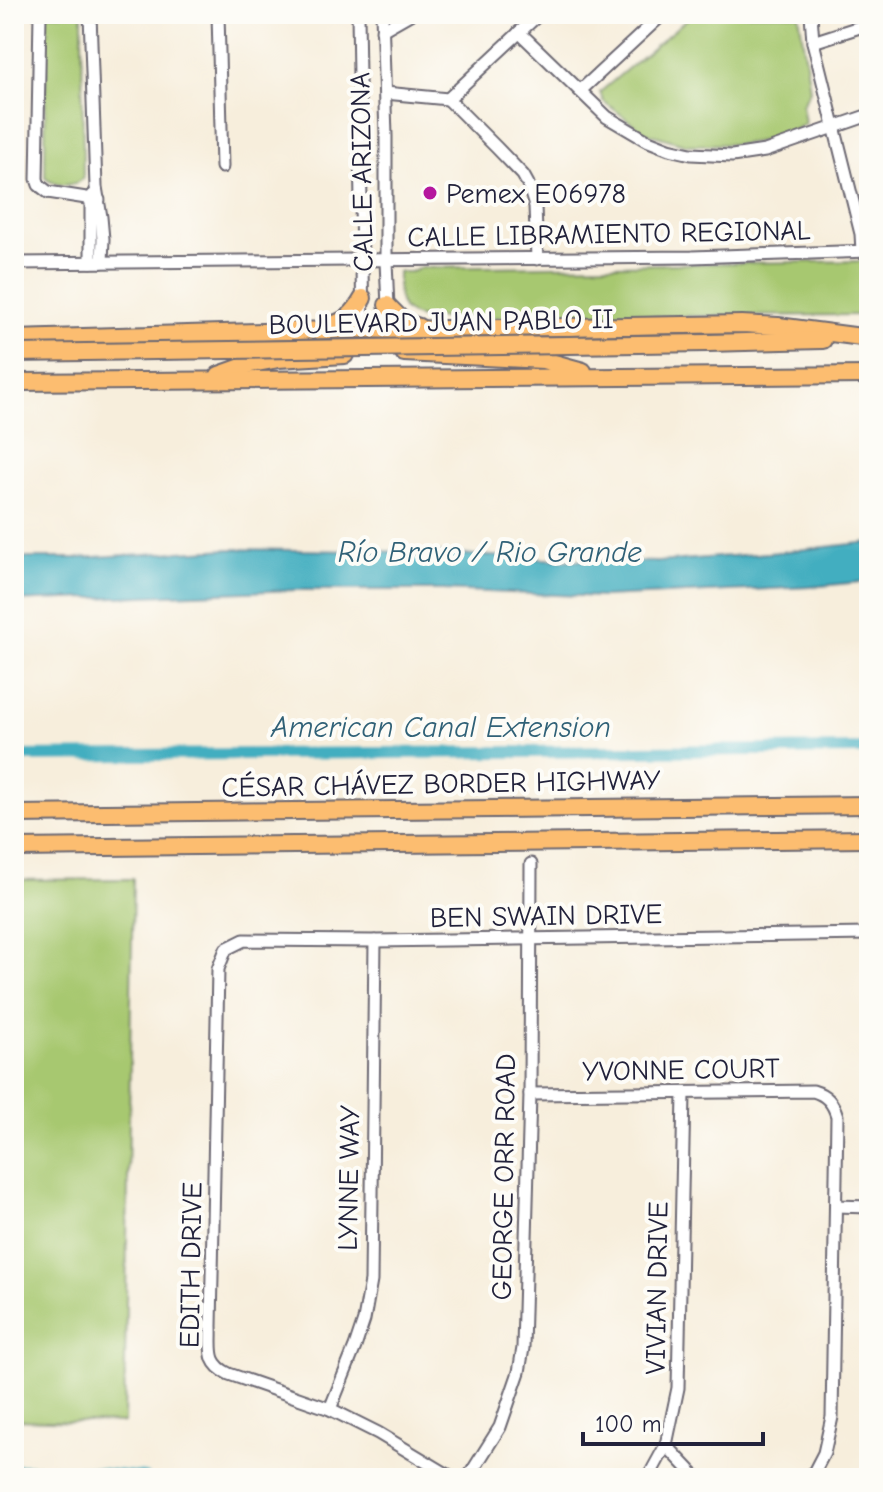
<svg xmlns="http://www.w3.org/2000/svg" width="883" height="1492" viewBox="0 0 883 1492" font-family="'Comic Neue',sans-serif">
  <style>
    .green { fill: #a7c870; stroke: #647556; stroke-width: 2 }
    .water { fill: #42aec0; stroke: #32687e; stroke-width: 2 }
    .lines { fill: none; stroke-linecap: round; stroke-linejoin: round }
    .canal { stroke: #42aec0; stroke-width: 12 }
    .minor-casing { stroke: #6d6973; stroke-width: 15 }
    .highway-casing { stroke: #6d6973; stroke-width: 20 }
    .minor { stroke: #fff; stroke-width: 11 }
    .highway { stroke: #fcbd6f; stroke-width: 16 }
    .highway-bridge-casing { stroke: #6d6973; stroke-width: 20; stroke-linecap: butt }
    .highway-bridge { stroke: #fcbd6f; stroke-width: 16 }
    .poi-dot { fill: #b5179e; stroke: #fdfcf7; stroke-width: 3 }
    .labels { text-anchor: middle; stroke-width: 8; stroke-linejoin: round; paint-order: stroke }
    .street-label { font-size: 28px; fill: #22223b; stroke: #fdfcf7 }
    .poi-label { font-size: 28px; fill: #22223b; stroke: #fdfcf7; text-anchor: start }
    .water-label { font-size: 30px; font-style: italic; fill: #306177; stroke: #fdfcf7 }
  </style>
  <rect width="100%" height="100%" fill="#fdfcf7"/>
  <filter id="ink" filterUnits="userSpaceOnUse"><feTurbulence type="fractalNoise" baseFrequency=".0125" numOctaves="2"/><feDisplacementMap in="SourceGraphic" scale="16" xChannelSelector="R" yChannelSelector="G"/><feConvolveMatrix kernelMatrix="1 2 1 2 8 2 1 2 1" color-interpolation-filters="sRGB"/></filter>
  <filter id="wash" filterUnits="userSpaceOnUse"><feTurbulence type="fractalNoise" baseFrequency=".006" numOctaves="4" result="noise"/><feDisplacementMap in="SourceGraphic" scale="32" xChannelSelector="R" yChannelSelector="G"/><feGaussianBlur stdDeviation="1.8" result="paint"/><feColorMatrix in="noise" values="0 0 0 0 0 0 0 0 0 0 0 0 0 0 0 0 0 1.4 0 .05"/><feComposite in="paint" operator="in"/></filter>
  <g filter="url(#wash)">
    <rect width="100%" height="100%" fill="#f7eedc"/>
    <!-- green -->
    <g class="green">
      <path d="M 48,14 L 82,14 L 83,179 C 71,187 57,187 45,178 L 46,17 Z"/>
      <polygon points="693,14 799,14 810,90 802,105 805,123 800,127 774,139 741,144 687,145 644,132 603,101 600,92"/>
      <path d="M 869,261 L 869,315 L 422,318 C 395,314 398,293 398,272 L 411,272 L 420,268 Z"/>
      <polygon points="133,879 124,1423 14,1420 14,880"/>
    </g>
    <!-- water -->
    <polygon class="water" points="869,542 869,581 810,587 603,597 443,590 296,590 14,601 14,558 78,558 229,549 419,552 563,560 658,562 780,552"/>
    <g class="lines">
      <!-- canal -->
      <g class="canal">
        <polyline points="14,756 869,749"/>
        <polyline points="14,1470 76,1471 144,1478"/>
      </g>
    </g>
  </g>
  <g filter="url(#ink)">
    <g class="lines">
      <defs>
        <g id="minor">
          <polyline points="40,14 37,179 39,185 48,192 99,200"/>
          <polyline points="90,14 96,187 101,217 103,239 102,262"/>
          <polyline points="218,14 222,167"/>
          <polyline points="358,14 363,329"/>
          <polyline points="382,14 386,136 386,261 389,330"/>
          <polyline points="811,14 813,42 861,234 862,251"/>
          <polyline points="382,30 410,14"/>
          <polyline points="519,32 607,117 646,140 669,149 691,154 732,156 765,151 869,115"/>
          <polyline points="813,42 869,24"/>
          <polyline points="580,91 663,14"/>
          <polyline points="385,93 448,99 539,14"/>
          <polyline points="448,99 497,148 523,175 528,184 535,206 537,259"/>
          <polyline points="91,262 91,200 93,195"/>
          <polyline points="14,263 692,257 869,251"/>
          <path d="M 530,1094 L 813,1091 C 827,1095 833,1103 837,1116 L 832,1417 L 824,1453 L 811,1478"/>
          <polyline points="836,1206 869,1207"/>
          <polyline points="330,1409 355,1347 364,1320 371,1281 375,941"/>
          <polyline points="666,1445 697,1478"/>
          <path d="M 453,1478 L 378,1433 L 330,1409 L 229,1374 C 206,1363 212,1349 211,1326 L 218,969 L 226,949 L 244,940 L 375,941 L 869,934"/>
          <polyline points="468,1478 500,1427 519,1372 523,1348 530,1094 531,864"/>
          <polyline points="648,1478 666,1445 678,1388 684,1094"/>
        </g>
        <g id="highway">
          <polyline points="387,305 404,322 419,327"/>
          <path d="M 328,326 C 346,321 354,314 363,298"/>
          <polyline points="14,339 363,329 389,330 742,324 778,326 869,338"/>
          <polyline points="708,343 823,340"/>
          <polyline points="404,353 543,360 583,371"/>
          <polyline points="219,375 250,364 278,359 345,355"/>
          <polyline points="14,382 869,375"/>
          <polyline points="14,814 869,805"/>
          <polyline points="14,848 869,839"/>
        </g>
      </defs>
      <!-- minor casing -->
      <use href="#minor" class="minor-casing"/>
      <!-- highway casing -->
      <use href="#highway" class="highway-casing"/>
      <!-- minor -->
      <use href="#minor" class="minor"/>
      <!-- highway -->
      <use href="#highway" class="highway"/>
      <defs>
        <polyline id="highway-bridge" points="14,353 708,343"/>
      </defs>
      <!-- highway-bridge casing -->
      <use href="#highway-bridge" class="highway-bridge-casing"/>
      <!-- highway-bridge -->
      <use href="#highway-bridge" class="highway-bridge"/>
    </g>
  </g>
  <!-- markers -->
  <circle class="poi-dot" cx="430" cy="193" r="8"/>
  <g class="labels">
    <!-- street labels -->
    <g class="street-label">
      <text transform="translate(361 172) rotate(-91)" y="10">CALLE ARIZONA</text>
      <text transform="translate(609 233) rotate(-1)" y="10">CALLE LIBRAMIENTO REGIONAL</text>
      <text transform="translate(441 321) rotate(-1)" y="10">BOULEVARD JUAN PABLO II</text>
      <text transform="translate(441 783) rotate(-1)" y="10">CÉSAR CHÁVEZ BORDER HIGHWAY</text>
      <text transform="translate(546 915) rotate(-1)" y="10">BEN SWAIN DRIVE</text>
      <text transform="translate(681 1069) rotate(-1)" y="10">YVONNE COURT</text>
      <text transform="translate(503 1177) rotate(-89)" y="10">GEORGE ORR ROAD</text>
      <text transform="translate(348 1178) rotate(-89)" y="10">LYNNE WAY</text>
      <text transform="translate(190 1265) rotate(-89)" y="10">EDITH DRIVE</text>
      <text transform="translate(656 1288) rotate(-89)" y="10">VIVIAN DRIVE</text>
    </g>
    <!-- poi labels -->
    <g class="poi-label">
      <text x="446" y="203">Pemex E06978</text>
    </g>
    <!-- water labels -->
    <g class="water-label">
      <text x="490" y="562">Río Bravo / Rio Grande</text>
      <text x="441" y="737">American Canal Extension</text>
    </g>
  </g>
  <!-- margin -->
  <rect width="883" height="1492" fill="none" stroke="#fdfcf7" stroke-width="48"/>
  <!-- scale -->
  <path d="M583 1432v12h180v-12" fill="none" stroke="#22223b" stroke-width="4"/>
  <text x="595" y="1432" font-size="24" fill="#22223b" stroke="#fdfcf7" stroke-width="6" paint-order="stroke">100 m</text>
</svg>
